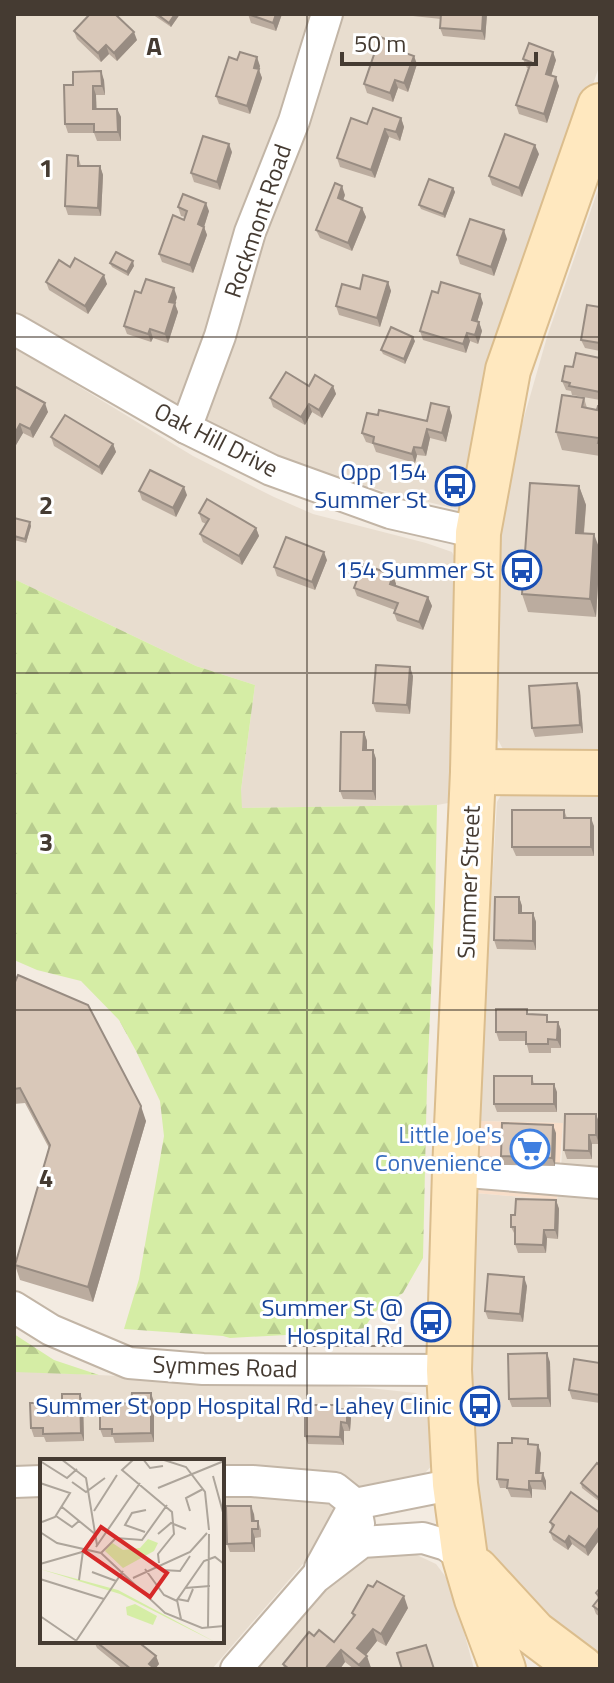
<svg xmlns="http://www.w3.org/2000/svg" width="614" height="1683" viewBox="0 0 614 1683" font-family="'Titillium Web',sans-serif">
  <style>
    .residential { fill: #e8ddcf }
    .commercial { fill: #f8dec9 }
    .forest { fill: url(#forest-firs) }
    .lines { fill: none; stroke-linecap: round; stroke-linejoin: round }
    .minor-casing { stroke: #c2b5a6; stroke-width: 34 }
    .secondary-casing { stroke: #dbbd8d; stroke-width: 48 }
    .minor { stroke: #fff; stroke-width: 30 }
    .secondary { stroke: #ffe8bf; stroke-width: 44 }
    .wall { fill: #bbac9f }
    .shaded-wall { fill: #988c82 }
    .building { fill: #d9c8b9; stroke: #988c82; stroke-width: 2 }
    .grid { fill: none; stroke: #453b32; stroke-width: 2; stroke-opacity: 0.55 }
    .labels { text-anchor: middle; stroke-width: 6; stroke-linejoin: round; paint-order: stroke }
    .street-label { font-size: 24px; fill: #453b32; stroke: #fff }
    .transit-label { font-size: 24px; fill: #164399; stroke: #fff; text-anchor: end }
    .shop-label { font-size: 24px; fill: #366cbe; stroke: #fff; text-anchor: end }
    .inset-road { fill: none; stroke: #ada59b; stroke-width: 2 }
    .view { fill: #d62828; fill-opacity: 0.15; stroke: #d62828; stroke-width: 4 }
    .inset-edge { fill: none; stroke: #453b32; stroke-width: 4 }
    .grid-label { font-size: 26px; text-anchor: middle; font-weight: bold; fill: #453b32; stroke: #fff; stroke-width: 6; stroke-linejoin: round; paint-order: stroke }
  </style>
  <defs>
    <pattern id="forest-firs" width="22" height="20" patternUnits="userSpaceOnUse" patternTransform="scale(2)"><rect width="22" height="20" fill="#d5eda5"/><path d="M5 1l3.5 6h-7zM16 11l3.5 6h-7z" fill="#b8cc8e"/></pattern>
  </defs>
  <rect width="100%" height="100%" fill="#f3ebe1"/>
  <!-- residential -->
  <g class="residential">
    <polygon points="14,14 600,14 600,64 495,365 460,510 365,486 287,462 225,430 145,395 14,315"/>
    <polygon points="600,184 600,758 507,757 495,734 495,667 502,517 515,449 547,337"/>
    <polygon points="14,347 193,456 274,497 313,514 426,543 452,552 459,566 454,802 437,805 241,808 241,790 255,685 196,666 14,579"/>
    <polygon points="600,786 600,1665 488,1564 468,1472 471,1347 474,1310 475,1193 557,1200 561,1173 563,1123 478,1121 497,802 501,795 516,791"/>
    <polygon points="14,1371 369,1388 416,1393 424,1400 437,1436 436,1461 424,1474 380,1489 362,1487 337,1476 222,1470 222,1461 42,1461 42,1467 14,1466"/>
    <polygon points="42,1492 42,1641 222,1641 222,1495 320,1502 342,1508 333,1529 212,1669 14,1669 14,1493"/>
    <polygon points="402,1548 436,1564 451,1584 474,1669 254,1669 327,1585 355,1560 383,1550"/>
  </g>
  <!-- commercial -->
  <polygon class="commercial" points="478,1121 563,1123 557,1200 475,1193"/>
  <!-- forest -->
  <g class="forest">
    <polygon points="14,579 196,666 255,685 241,790 242,808 437,805 435,905 427,1082 423,1258 403,1293 376,1311 364,1328 340,1332 230,1338 223,1336 124,1329 139,1279 164,1136 160,1101 136,1051 119,1020 81,981 37,970 14,960"/>
    <polygon points="14,1334 54,1360 99,1375 14,1372"/>
  </g>
  <g class="lines">
    <defs>
      <g id="minor">
        <polyline points="14,329 186,428 271,470 390,513 478,533"/>
        <polyline points="186,428 220,336 250,232 294,121 327,14"/>
        <polyline points="455,1171 600,1183"/>
        <polyline points="14,1307 51,1330 129,1363 203,1369 449,1370"/>
        <polyline points="222,1481 252,1481 335,1488 355,1504 359,1524"/>
        <polyline points="14,1482 42,1481"/>
        <polyline points="320,1568 355,1504 455,1484"/>
        <polyline points="236,1669 315,1578 362,1542 423,1538 446,1545 465,1558"/>
      </g>
      <g id="secondary">
        <polyline points="473,772 600,773"/>
        <polyline points="476,1570 534,1633 582,1669"/>
        <polyline points="503,1669 477,1599 465,1558 455,1484 449,1370 455,1171 473,772 478,533 508,370 600,106"/>
      </g>
    </defs>
    <!-- minor casing -->
    <use href="#minor" class="minor-casing"/>
    <!-- secondary casing -->
    <use href="#secondary" class="secondary-casing"/>
    <!-- minor -->
    <use href="#minor" class="minor"/>
    <!-- secondary -->
    <use href="#secondary" class="secondary"/>
  </g>
  <!-- wall -->
  <g class="wall">
    <polygon points="152,14 180,14 171,27"/>
    <polygon points="248,14 282,14 276,31 251,23"/>
    <polygon points="413,14 487,14 485,40 443,36 440,28 441,19 413,16"/>
    <polygon points="74,31 137,40 117,61 109,54 101,62 77,39"/>
    <polygon points="399,51 417,64 408,92 398,88 393,102 367,93 364,84"/>
    <polygon points="523,59 556,60 551,76 559,86 547,123 519,114 516,105 528,68 527,68"/>
    <polygon points="237,60 260,66 259,70 262,78 250,114 219,104 216,96"/>
    <polygon points="104,80 105,95 96,95 96,109 117,109 121,117 121,141 97,141 94,133 68,133 65,124 73,85"/>
    <polygon points="401,118 404,127 400,141 389,137 375,178 340,167 337,158 367,124"/>
    <polygon points="232,152 220,190 194,182 191,173"/>
    <polygon points="539,154 522,197 492,185 489,176"/>
    <polygon points="78,156 81,166 100,166 103,175 101,216 68,215 65,206"/>
    <polygon points="453,188 455,192 445,218 421,209 419,205"/>
    <polygon points="345,195 343,200 362,208 366,217 352,251 320,238 316,230"/>
    <polygon points="178,207 209,211 204,227 207,235 193,273 162,262 159,254 184,220 185,217 181,216"/>
    <polygon points="507,239 494,276 460,264 457,255"/>
    <polygon points="110,263 134,266 128,276 112,267"/>
    <polygon points="70,267 107,284 88,314 49,290 46,282"/>
    <polygon points="388,282 391,291 380,327 339,315 336,306 360,289"/>
    <polygon points="141,293 177,297 175,304 178,312 168,343 153,338 151,342 127,334 124,326"/>
    <polygon points="483,303 477,322 479,322 482,331 478,344 470,341 466,353 423,340 420,331"/>
    <polygon points="600,307 600,351 585,348 581,340"/>
    <polygon points="415,341 405,364 383,354 381,350"/>
    <polygon points="600,358 600,400 572,395 571,391 566,390 562,381 573,367"/>
    <polygon points="14,386 48,412 33,438 23,433 16,445 14,443"/>
    <polygon points="309,386 333,386 336,394 322,418 312,412 305,425 273,407 270,398"/>
    <polygon points="584,398 587,408 597,410 600,406 600,456 562,450 556,432"/>
    <polygon points="449,407 452,416 446,442 430,438 426,456 417,455 415,463 376,452 373,444 366,442 362,433 378,415 427,421"/>
    <polygon points="51,437 113,444 116,452 102,475 54,446"/>
    <polygon points="579,486 586,505 584,534 600,550 596,617 528,612 522,594"/>
    <polygon points="139,491 187,495 176,517 142,500"/>
    <polygon points="199,513 256,528 259,536 242,565 203,542 200,534 206,524 202,522"/>
    <polygon points="14,518 31,526 26,543 14,540"/>
    <polygon points="327,560 315,590 277,576 274,567"/>
    <polygon points="393,575 396,584 396,586 428,597 432,606 423,630 397,621 394,613 395,610 357,596 354,588"/>
    <polygon points="413,676 410,714 376,712 373,703"/>
    <polygon points="580,691 583,733 535,737 532,728"/>
    <polygon points="364,732 367,741 367,750 373,750 376,759 376,800 343,799 340,791"/>
    <polygon points="564,810 567,818 594,826 594,856 516,856 512,847"/>
    <polygon points="519,897 522,906 522,913 533,913 536,922 536,950 497,949 494,940"/>
    <polygon points="14,984 146,1121 93,1302 20,1280 15,1265 49,1148 25,1103 14,1104"/>
    <polygon points="529,1014 549,1022 558,1022 561,1030 561,1048 551,1048 551,1053 529,1053 526,1041 499,1041 496,1032"/>
    <polygon points="532,1076 534,1084 557,1092 557,1112 497,1112 494,1104"/>
    <polygon points="596,1114 599,1123 599,1144 592,1144 592,1159 567,1159 564,1150"/>
    <polygon points="556,1133 555,1166 504,1165 501,1156"/>
    <polygon points="556,1200 559,1209 558,1239 547,1238 546,1253 518,1253 515,1244 515,1235 511,1227 515,1215"/>
    <polygon points="527,1286 523,1322 488,1319 485,1311"/>
    <polygon points="550,1362 551,1407 512,1407 509,1399"/>
    <polygon points="600,1363 600,1403 572,1399 569,1390"/>
    <polygon points="80,1394 83,1402 84,1441 46,1442 44,1437 34,1437 31,1428 62,1403"/>
    <polygon points="154,1402 154,1442 115,1443 113,1437 103,1437 100,1429 131,1403"/>
    <polygon points="339,1405 340,1409 351,1418 350,1431 344,1431 344,1445 308,1444 305,1436"/>
    <polygon points="530,1444 541,1453 540,1473 546,1481 546,1490 532,1489 532,1498 511,1497 507,1488 500,1488 497,1479"/>
    <polygon points="600,1466 600,1502 582,1488 581,1483"/>
    <polygon points="600,1513 600,1539 588,1556 572,1544 568,1550 553,1540 550,1532 552,1528 550,1522"/>
    <polygon points="254,1514 255,1521 258,1521 261,1530 261,1537 255,1538 255,1552 230,1552 227,1544"/>
    <polygon points="600,1588 600,1617 596,1614 593,1606 598,1599 596,1593"/>
    <polygon points="408,1608 386,1646 377,1641 366,1655 371,1668 370,1669 354,1669 345,1662 340,1669 284,1669 283,1664 314,1636 334,1642 353,1618 352,1613"/>
    <polygon points="94,1641 137,1641 156,1656 159,1664 155,1669 123,1669 97,1648"/>
  </g>
  <!-- shaded-wall -->
  <g class="shaded-wall">
    <polygon points="175,14 180,14 171,27 169,23"/>
    <polygon points="276,14 282,14 276,31 273,23"/>
    <polygon points="483,14 487,14 485,40 482,31"/>
    <polygon points="134,32 137,40 117,61 114,53"/>
    <polygon points="106,45 109,54 101,62 98,53"/>
    <polygon points="553,52 556,60 549,82 546,74"/>
    <polygon points="414,56 417,64 408,92 404,83"/>
    <polygon points="257,57 260,66 259,70 262,78 250,114 247,106 254,68"/>
    <polygon points="101,71 104,80 105,95 102,86"/>
    <polygon points="556,77 559,86 547,123 544,114"/>
    <polygon points="395,80 398,88 393,102 390,93"/>
    <polygon points="93,86 96,95 97,118 93,109"/>
    <polygon points="117,109 121,117 121,141 118,132"/>
    <polygon points="401,118 404,127 400,141 396,132"/>
    <polygon points="385,129 389,137 375,178 371,170"/>
    <polygon points="229,144 232,152 220,190 217,182"/>
    <polygon points="535,145 539,154 522,197 519,188"/>
    <polygon points="100,166 103,175 101,216 98,208"/>
    <polygon points="342,186 345,195 341,206 338,198"/>
    <polygon points="453,188 455,192 445,218 443,214"/>
    <polygon points="206,203 209,211 204,227 207,235 193,273 190,265 198,224"/>
    <polygon points="362,208 366,217 352,251 348,243"/>
    <polygon points="504,230 507,239 494,276 491,267"/>
    <polygon points="133,261 134,266 128,276 127,272"/>
    <polygon points="104,275 107,284 88,314 85,306"/>
    <polygon points="388,282 391,291 380,327 377,318"/>
    <polygon points="174,288 177,297 175,304 178,312 168,343 165,334 169,302"/>
    <polygon points="480,294 483,303 475,329 472,320"/>
    <polygon points="479,322 482,331 478,344 475,335"/>
    <polygon points="150,329 153,338 151,342 148,334"/>
    <polygon points="467,333 470,341 466,353 463,344"/>
    <polygon points="413,337 415,341 405,364 404,359"/>
    <polygon points="333,386 336,394 322,418 319,410"/>
    <polygon points="45,403 48,412 33,438 30,429"/>
    <polygon points="309,404 312,412 305,425 301,417"/>
    <polygon points="449,407 452,416 446,442 442,433"/>
    <polygon points="20,424 23,433 16,445 14,435"/>
    <polygon points="427,429 430,438 426,456 422,448"/>
    <polygon points="113,444 116,452 102,475 99,467"/>
    <polygon points="414,447 417,455 415,463 412,454"/>
    <polygon points="579,486 586,505 582,552 576,533"/>
    <polygon points="184,487 187,495 176,517 173,508"/>
    <polygon points="30,522 31,526 26,543 25,539"/>
    <polygon points="256,528 259,536 242,565 239,556"/>
    <polygon points="594,534 600,550 596,617 590,599"/>
    <polygon points="324,552 327,560 315,590 312,582"/>
    <polygon points="393,575 396,584 393,592 390,584"/>
    <polygon points="428,597 432,606 423,630 419,622"/>
    <polygon points="410,667 413,676 410,714 407,705"/>
    <polygon points="577,683 580,691 583,733 580,725"/>
    <polygon points="364,732 367,741 367,758 363,750"/>
    <polygon points="373,750 376,759 376,800 373,791"/>
    <polygon points="591,818 594,826 594,856 591,847"/>
    <polygon points="519,897 522,906 522,921 519,913"/>
    <polygon points="533,913 536,922 536,950 533,941"/>
    <polygon points="558,1022 561,1030 561,1048 557,1040"/>
    <polygon points="554,1084 557,1092 557,1112 554,1104"/>
    <polygon points="141,1106 146,1121 93,1302 88,1287"/>
    <polygon points="596,1114 599,1123 599,1144 596,1135"/>
    <polygon points="553,1125 556,1133 555,1166 552,1158"/>
    <polygon points="589,1135 592,1144 592,1159 589,1151"/>
    <polygon points="556,1200 559,1209 558,1239 555,1230"/>
    <polygon points="544,1230 547,1238 546,1253 543,1245"/>
    <polygon points="524,1277 527,1286 523,1322 520,1314"/>
    <polygon points="547,1353 550,1362 551,1407 548,1398"/>
    <polygon points="151,1393 154,1402 154,1442 151,1433"/>
    <polygon points="80,1394 83,1402 84,1441 81,1433"/>
    <polygon points="347,1410 351,1418 350,1431 347,1423"/>
    <polygon points="341,1422 344,1431 344,1445 340,1437"/>
    <polygon points="538,1445 541,1453 539,1481 536,1473"/>
    <polygon points="543,1473 546,1481 546,1490 542,1481"/>
    <polygon points="529,1481 532,1489 532,1498 529,1490"/>
    <polygon points="251,1506 254,1514 255,1530 252,1521"/>
    <polygon points="600,1526 600,1539 588,1556 585,1547"/>
    <polygon points="252,1529 255,1538 255,1552 252,1543"/>
    <polygon points="569,1536 572,1544 568,1550 565,1542"/>
    <polygon points="404,1596 408,1608 386,1646 381,1634"/>
    <polygon points="373,1629 377,1641 362,1660 357,1648"/>
    <polygon points="341,1650 345,1662 340,1669 325,1669"/>
    <polygon points="156,1656 159,1664 155,1669 149,1664"/>
    <polygon points="367,1656 371,1668 370,1669 361,1669 359,1665"/>
  </g>
  <!-- building -->
  <g class="building">
    <polygon points="90,14 115,14 134,32 114,53 106,45 98,53 74,31"/>
    <polygon points="157,14 175,14 169,23"/>
    <polygon points="248,14 276,14 273,23"/>
    <polygon points="441,14 483,14 482,31 440,28"/>
    <polygon points="380,37 396,43 394,49 414,56 404,83 395,80 390,93 364,84"/>
    <polygon points="529,43 553,52 546,74 556,77 544,114 516,105 531,62 523,59"/>
    <polygon points="240,52 257,57 254,68 259,69 247,106 216,96 229,57 237,60"/>
    <polygon points="101,71 102,86 93,86 93,109 117,109 118,132 94,132 94,124 65,124 64,85 73,85 73,72"/>
    <polygon points="373,108 401,118 396,132 385,129 371,170 337,158 351,118 367,124"/>
    <polygon points="505,134 535,145 519,188 489,176"/>
    <polygon points="203,136 229,144 217,182 191,173"/>
    <polygon points="67,155 78,156 78,166 100,166 98,208 65,206"/>
    <polygon points="429,179 453,188 443,214 419,205"/>
    <polygon points="335,183 342,186 338,198 362,208 348,243 316,230"/>
    <polygon points="183,194 206,203 198,224 204,227 190,265 159,254 173,215 184,220 187,211 178,207"/>
    <polygon points="470,219 504,230 491,267 457,255"/>
    <polygon points="116,252 133,261 127,272 110,263"/>
    <polygon points="75,258 104,275 85,306 46,282 59,260 70,267"/>
    <polygon points="363,275 388,282 377,318 336,306 342,284 360,289"/>
    <polygon points="146,279 174,288 169,302 175,303 165,334 150,329 148,334 124,326 135,291 141,293"/>
    <polygon points="441,282 480,294 472,320 479,322 475,335 467,333 463,344 420,331 432,291 438,293"/>
    <polygon points="587,305 600,307 600,343 581,340"/>
    <polygon points="391,327 413,337 404,359 381,350"/>
    <polygon points="576,353 600,358 600,392 569,386 570,383 562,381 565,366 573,367"/>
    <polygon points="286,372 309,386 315,375 333,386 319,410 309,404 301,417 270,398"/>
    <polygon points="14,386 45,403 30,429 20,424 14,435"/>
    <polygon points="562,395 584,398 582,407 597,410 598,406 600,406 600,443 598,443 599,438 556,432"/>
    <polygon points="431,403 449,407 442,433 427,429 422,448 414,447 412,454 373,443 374,437 362,433 367,413 378,415 379,410 427,421"/>
    <polygon points="65,415 113,444 99,467 51,437"/>
    <polygon points="150,470 184,487 173,508 139,491"/>
    <polygon points="530,483 579,486 576,533 594,534 590,599 522,594"/>
    <polygon points="207,499 256,528 239,556 200,534 209,519 199,513"/>
    <polygon points="14,518 30,522 25,539 14,536"/>
    <polygon points="286,537 324,552 312,582 274,567"/>
    <polygon points="363,564 393,575 390,584 428,597 419,622 394,613 398,603 354,588"/>
    <polygon points="376,665 410,667 407,705 373,703"/>
    <polygon points="577,683 580,725 532,728 529,686"/>
    <polygon points="341,732 364,732 363,750 373,750 373,791 340,791"/>
    <polygon points="512,810 564,810 564,818 591,818 591,847 512,847"/>
    <polygon points="495,897 519,897 519,913 533,913 533,941 494,940"/>
    <polygon points="18,975 88,1005 141,1106 88,1287 15,1265 50,1145 20,1088 14,1089 14,984"/>
    <polygon points="496,1009 527,1009 527,1014 547,1015 547,1022 558,1022 557,1040 548,1039 548,1044 526,1044 526,1032 496,1032"/>
    <polygon points="494,1076 532,1076 532,1084 554,1084 554,1104 494,1104"/>
    <polygon points="565,1114 596,1114 596,1135 589,1135 589,1151 564,1150"/>
    <polygon points="502,1123 553,1125 552,1158 501,1156"/>
    <polygon points="516,1199 556,1200 555,1230 544,1230 543,1245 515,1244 515,1227 511,1227 511,1215 515,1215"/>
    <polygon points="488,1274 524,1277 520,1314 485,1311"/>
    <polygon points="547,1353 548,1398 509,1399 508,1354"/>
    <polygon points="574,1359 600,1363 600,1395 569,1390"/>
    <polygon points="132,1393 151,1393 151,1433 112,1434 112,1429 100,1429 100,1404 131,1403"/>
    <polygon points="62,1394 80,1394 81,1433 43,1434 43,1428 31,1428 30,1403 62,1403"/>
    <polygon points="305,1405 339,1405 339,1409 347,1410 347,1423 341,1422 340,1437 305,1436"/>
    <polygon points="512,1438 528,1439 528,1444 538,1445 536,1473 543,1473 542,1481 529,1481 529,1490 507,1488 508,1480 497,1479 498,1443 512,1443"/>
    <polygon points="597,1463 600,1466 599,1498 581,1483"/>
    <polygon points="571,1492 600,1513 600,1526 585,1547 569,1536 565,1542 550,1532 554,1525 550,1522"/>
    <polygon points="226,1506 251,1506 252,1521 258,1521 258,1529 252,1529 252,1543 227,1544"/>
    <polygon points="377,1581 404,1596 381,1634 373,1629 357,1648 367,1656 359,1665 341,1650 325,1669 289,1669 283,1664 309,1632 314,1636 319,1630 334,1642 355,1615 352,1613 368,1585 373,1587"/>
    <polygon points="600,1588 600,1611 593,1606 600,1597 596,1593"/>
    <polygon points="95,1641 137,1641 156,1656 149,1664 155,1669 131,1669"/>
    <polygon points="426,1645 434,1669 402,1669 397,1653"/>
  </g>
  <!-- grid -->
  <path class="grid" d="M 307,14 L 307,1669M 14,337 L 600,337M 14,673 L 600,673M 14,1010 L 600,1010M 14,1346 L 600,1346"/>
  <!-- icons -->
  <defs>
    <symbol id="bus-ring" viewBox="-11 -11 22 22"><circle r="9.5" fill="#fff" stroke="#1a4fb4" stroke-width="1.5"/><path d="M-5-6H5V4H4V6H2V4H-2V6H-4V4H-5ZM-3.5-4V0h7V-4ZM-3.5 1.2v1.5H-2V1.2ZM2 1.2v1.5H3.5V1.2Z" fill="#1a4fb4"/></symbol>
    <symbol id="supermarket-ring" viewBox="-11 -11 22 22"><circle r="9.5" fill="#fff" stroke="#3f7fe0" stroke-width="1.5"/><path d="M-6-5.5h2.5l.6 2H6L4.5 2H-2.5L-4.4-4H-6ZM-1.5 3.2a1.3 1.3 0 1 0 .1 0ZM3 3.2a1.3 1.3 0 1 0 .1 0Z" fill="#3f7fe0"/></symbol>
  </defs>
  <g fill-rule="evenodd">
    <use href="#bus-ring" x="433" y="464" width="44" height="44"/>
    <use href="#bus-ring" x="500" y="548" width="44" height="44"/>
    <use href="#supermarket-ring" x="508" y="1127" width="44" height="44"/>
    <use href="#bus-ring" x="409" y="1300" width="44" height="44"/>
    <use href="#bus-ring" x="458" y="1384" width="44" height="44"/>
  </g>
  <g class="labels">
    <!-- street labels -->
    <g class="street-label">
      <text transform="translate(258 221) rotate(-71)" y="8">Rockmont Road</text>
      <text transform="translate(216 440) rotate(27)" y="8">Oak Hill Drive</text>
      <text transform="translate(469 882) rotate(-88)" y="8">Summer Street</text>
      <text transform="translate(225 1367) rotate(2)" y="8">Symmes Road</text>
    </g>
    <!-- transit labels -->
    <g class="transit-label">
      <text x="427" y="480">Opp 154<tspan x="427" dy="28">Summer St</tspan></text>
      <text x="494" y="578">154 Summer St</text>
      <text x="403" y="1316">Summer St @<tspan x="403" dy="28">Hospital Rd</tspan></text>
      <text x="452" y="1414">Summer St opp Hospital Rd - Lahey Clinic</text>
    </g>
    <!-- shop labels -->
    <g class="shop-label">
      <text x="502" y="1143">Little Joe's<tspan x="502" dy="28">Convenience</tspan></text>
    </g>
  </g>
  <!-- overview -->
  <g transform="translate(40 1459)">
    <rect width="184" height="184" fill="#f3ebe1"/>
    <path d="M 108,80 L 118,84 L 114,92 L 83,109 L 65,92 L 71,83 L 83,91 L 100,89 Z" fill="#d5eda5"/>
    <path d="M 0,110 L 78,131 L 177,184 L 80,135 Z" fill="#d5eda5"/>
    <path d="M 95,145 L 117,157 L 113,166 L 87,156 L 86,148 Z" fill="#d5eda5"/>
    <path class="inset-road" d="M 21,0 L 46,19 L 57,86M 94,0 L 82,11 L 132,53 L 134,75 L 118,95 L 119,104M 103,0 L 110,9 L 123,7M 121,0 L 146,8 L 165,33 L 169,71M 0,2 L 27,19 L 37,10M 173,17 L 184,57M 32,23 L 46,33 L 65,19M 0,24 L 30,34 L 15,58 L 2,63M 118,29 L 184,2M 22,48 L 55,75M 54,52 L 77,16M 150,52 L 146,39 L 163,30M 16,57 L 32,68 L 39,62M 0,73 L 17,84 L 61,94 L 125,154 L 162,169 L 184,167M 105,73 L 85,66 L 92,54 L 106,51M 118,75 L 131,64 L 146,70M 56,88 L 100,24M 61,94 L 76,79 L 102,81 L 127,46M 0,105 L 49,91M 116,105 L 122,111 L 140,112 L 150,97M 105,110 L 124,136 L 137,142M 52,113 L 76,122M 93,119 L 150,93 L 167,74M 0,120 L 64,140M 39,121 L 43,92M 145,129 L 170,127M 137,140 L 148,142 L 153,130M 0,157 L 38,183M 141,160 L 137,141 L 164,102 L 175,98 L 184,105M 168,168 L 169,75M 36,182 L 83,112"/>
    <path class="view" d="M 61,68 L 127,114 L 110,138 L 44,92 Z"/>
    <rect width="184" height="184" class="inset-edge"/>
  </g>
  <g class="grid-label">
    <text x="154" y="55">A</text>
    <text x="46" y="177">1</text>
    <text x="46" y="514">2</text>
    <text x="46" y="851">3</text>
    <text x="46" y="1187">4</text>
  </g>
  <!-- border -->
  <rect width="614" height="1683" fill="none" stroke="#453b32" stroke-width="32"/>
  <!-- scale -->
  <path d="M342 52v12h194v-12" fill="none" stroke="#453b32" stroke-width="4"/>
  <text x="354" y="52" font-size="24" fill="#453b32" stroke="#ffffff" stroke-width="6" paint-order="stroke">50 m</text>
</svg>
